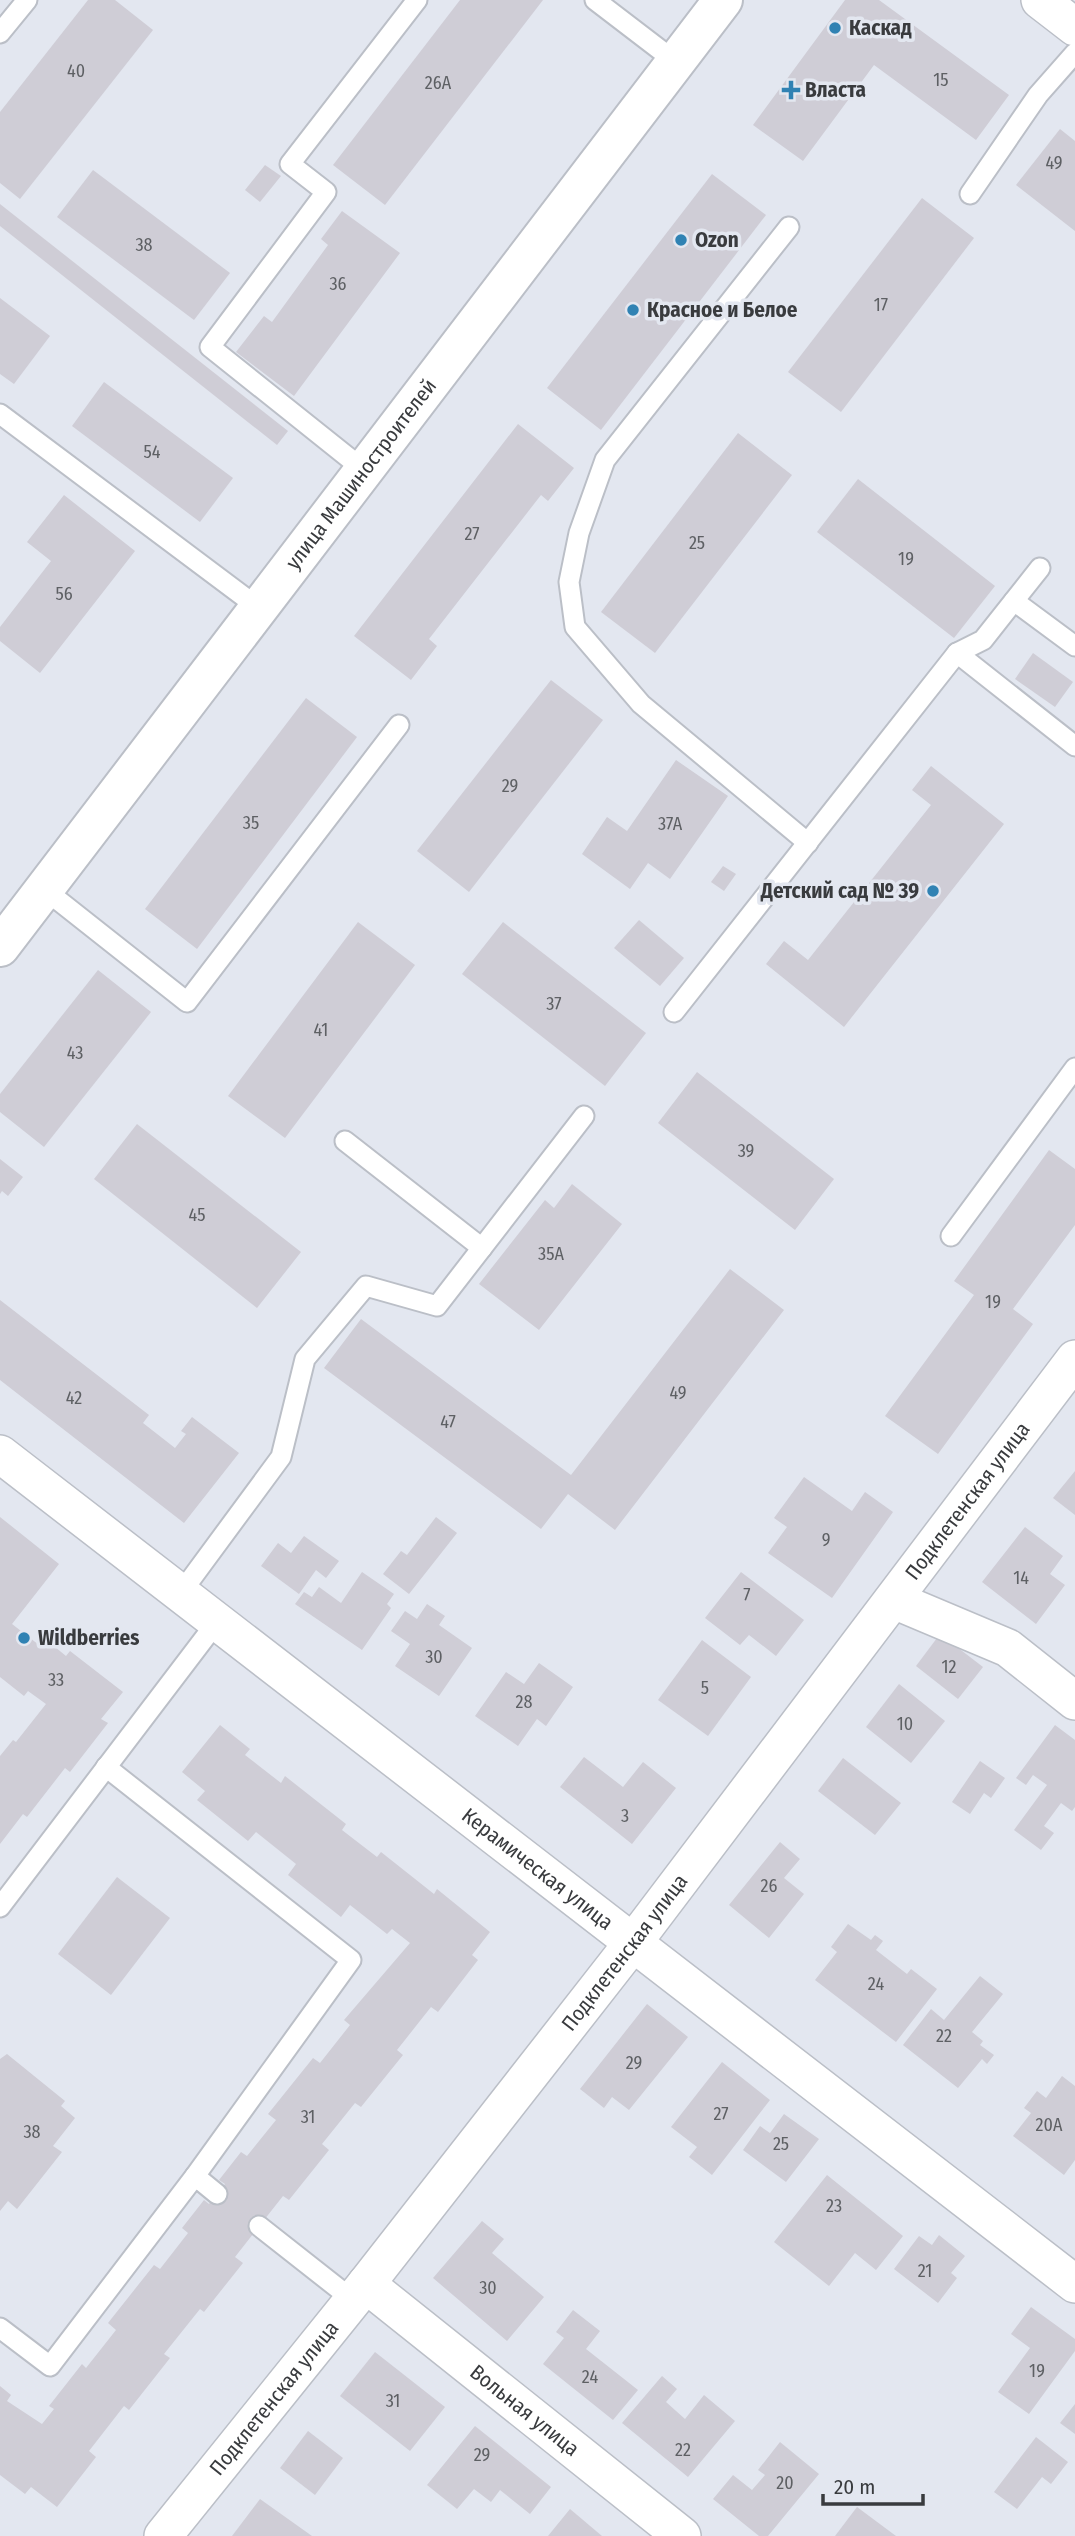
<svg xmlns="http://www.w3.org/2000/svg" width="1075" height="2536" viewBox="0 0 1075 2536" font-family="'Fira Sans Condensed',sans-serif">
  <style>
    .building { fill: #cfcdd6 }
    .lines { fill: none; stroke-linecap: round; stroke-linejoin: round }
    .lane-casing { stroke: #bbbfc7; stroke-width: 23 }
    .street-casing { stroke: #bbbfc7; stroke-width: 40 }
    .secondary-casing { stroke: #bbbfc7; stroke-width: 42 }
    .lane { stroke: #fff; stroke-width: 19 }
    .street { stroke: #fff; stroke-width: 37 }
    .secondary { stroke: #fff; stroke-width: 38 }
    .poi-dot { fill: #3082b3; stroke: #e3e7f0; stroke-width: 2.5 }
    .labels { text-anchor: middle; stroke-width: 7; stroke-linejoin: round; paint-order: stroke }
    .number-label { font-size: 18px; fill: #5e6064 }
    .poi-label { font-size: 21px; font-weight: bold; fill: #393b3e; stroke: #e3e7f0; text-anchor: start }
    .street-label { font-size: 21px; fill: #393b3e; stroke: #e3e7f0 }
  </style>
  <rect width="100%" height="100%" fill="#e3e7f0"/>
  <!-- building -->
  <g class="building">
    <polygon points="88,0 115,0 153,30 20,199 0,183 0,112"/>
    <polygon points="460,0 543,0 385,205 333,165"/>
    <polygon points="845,0 879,0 1009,95 976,140 874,65 803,161 753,125"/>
    <polygon points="1060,129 1075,141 1075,231 1016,185"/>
    <polygon points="265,165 281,176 260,202 245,190"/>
    <polygon points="93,170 230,273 194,320 57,217"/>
    <polygon points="712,174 766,215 601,430 547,388"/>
    <polygon points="922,198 974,238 841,412 788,372"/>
    <polygon points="0,204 288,431 277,445 0,226"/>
    <polygon points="342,211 400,253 294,396 236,352 264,316 272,322 328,245 321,239"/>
    <polygon points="0,298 50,336 14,384 0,374"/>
    <polygon points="104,382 233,478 200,522 72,426"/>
    <polygon points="518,424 574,468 548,501 541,495 429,639 437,646 411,680 354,636"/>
    <polygon points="738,433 792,475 655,653 601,612"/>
    <polygon points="858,479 995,586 954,638 817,532"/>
    <polygon points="64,495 135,551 40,673 0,641 0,627 51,561 27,542"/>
    <polygon points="1033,653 1073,682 1055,707 1015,679"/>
    <polygon points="551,680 603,720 469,892 417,851"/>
    <polygon points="306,698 357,737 197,949 145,909"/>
    <polygon points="676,760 728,796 670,879 648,863 630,889 582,854 607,817 627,831"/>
    <polygon points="931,766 1004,824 844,1027 766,964 784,941 808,960 931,805 912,790"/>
    <polygon points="723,866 736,874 724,891 711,882"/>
    <polygon points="639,920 684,958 660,986 614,948"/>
    <polygon points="358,922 415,965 285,1138 228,1096"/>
    <polygon points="503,922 646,1033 605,1086 462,974"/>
    <polygon points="98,970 151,1012 44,1147 0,1112 0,1094"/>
    <polygon points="697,1072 834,1179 795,1230 658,1123"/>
    <polygon points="137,1124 301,1252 257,1308 94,1179"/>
    <polygon points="1049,1150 1075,1169 1075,1225 1013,1309 1033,1324 938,1454 885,1416 974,1295 954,1281"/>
    <polygon points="0,1159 23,1177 8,1196 2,1191 0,1194"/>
    <polygon points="572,1184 622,1224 539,1330 479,1284 545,1200 554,1208"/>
    <polygon points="730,1269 784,1310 615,1530 568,1494 541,1529 324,1368 361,1319 571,1475"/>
    <polygon points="0,1300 149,1415 143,1423 175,1448 186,1434 181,1431 192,1417 239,1453 184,1523 0,1380"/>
    <polygon points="1075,1471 1075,1515 1053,1498"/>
    <polygon points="804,1477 852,1511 865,1492 893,1512 832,1598 768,1553 787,1527 774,1518"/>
    <polygon points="0,1517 59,1564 12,1624 39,1645 44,1638 66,1656 70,1651 123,1692 101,1719 108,1723 70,1772 65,1768 27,1817 23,1814 0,1844 0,1756 13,1740 16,1742 46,1704 28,1691 24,1696 0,1677"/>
    <polygon points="436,1517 457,1533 409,1594 383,1574 401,1551 407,1555"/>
    <polygon points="1025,1527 1063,1556 1050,1574 1065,1585 1036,1624 982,1582"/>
    <polygon points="304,1536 339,1561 326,1578 316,1570 299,1594 261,1566 278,1543 291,1553"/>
    <polygon points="362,1572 394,1594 387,1604 391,1608 362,1650 295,1604 304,1592 312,1597 319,1587 341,1603"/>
    <polygon points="741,1572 804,1620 776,1656 749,1635 740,1645 705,1618"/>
    <polygon points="427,1604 445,1616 439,1625 472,1648 439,1696 395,1666 410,1644 391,1631 405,1611 417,1619"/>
    <polygon points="940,1634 983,1667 958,1699 916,1666"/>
    <polygon points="702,1640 751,1677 708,1736 658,1700"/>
    <polygon points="539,1663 573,1687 546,1726 537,1719 518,1746 475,1716 506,1672 524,1684"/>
    <polygon points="899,1684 945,1721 911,1763 866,1727"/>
    <polygon points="220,1725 250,1749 245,1755 281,1783 285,1776 346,1824 342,1830 377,1857 381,1852 434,1894 437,1889 490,1932 472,1955 478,1960 438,2012 431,2007 397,2050 403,2055 361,2107 355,2103 322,2144 329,2150 289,2200 283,2196 235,2257 243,2263 204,2312 200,2309 164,2354 170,2358 129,2410 124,2406 89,2451 96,2457 57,2507 31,2487 25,2494 0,2475 0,2386 11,2395 7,2401 42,2424 54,2409 49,2406 82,2364 86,2368 116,2330 108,2323 154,2265 160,2269 188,2233 182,2228 204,2200 209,2204 225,2184 219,2180 241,2152 247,2156 276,2120 268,2114 313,2058 320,2063 350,2025 344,2020 410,1943 392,1929 387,1934 350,1905 341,1917 288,1875 296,1864 256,1832 248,1841 197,1800 205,1791 182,1772"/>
    <polygon points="1055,1725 1075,1740 1075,1807 1072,1811 1061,1803 1044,1826 1054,1833 1041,1850 1014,1830 1047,1785 1033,1775 1026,1785 1016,1778"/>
    <polygon points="584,1757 623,1787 643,1762 676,1788 632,1844 560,1787"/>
    <polygon points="843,1758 901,1803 875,1835 818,1791"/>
    <polygon points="980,1761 1005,1778 991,1798 984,1793 970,1814 952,1802"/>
    <polygon points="780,1842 800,1859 784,1878 804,1894 769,1938 729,1905"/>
    <polygon points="117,1877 170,1918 111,1995 58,1954"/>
    <polygon points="848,1924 871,1940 875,1935 883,1941 876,1950 907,1974 911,1969 937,1989 896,2042 815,1980 837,1952 831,1947"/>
    <polygon points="980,1976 1003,1994 972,2032 983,2041 980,2045 994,2055 987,2064 982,2059 958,2088 903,2045 931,2009 944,2020"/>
    <polygon points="647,2004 688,2037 629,2110 612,2097 604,2108 580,2089"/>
    <polygon points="7,2054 65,2101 61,2106 75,2118 53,2146 62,2152 17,2209 8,2201 0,2211 0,2059"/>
    <polygon points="722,2062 770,2100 712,2175 689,2157 697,2147 671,2127"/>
    <polygon points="1062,2076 1075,2086 1075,2160 1064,2175 1013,2136 1031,2113 1024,2108 1037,2091 1046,2098"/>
    <polygon points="784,2114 819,2139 786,2182 743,2150 760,2126 770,2133"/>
    <polygon points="827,2175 903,2236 876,2270 855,2253 829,2286 774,2242"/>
    <polygon points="482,2221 504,2239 492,2253 544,2297 507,2341 433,2278"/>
    <polygon points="939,2235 965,2256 951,2273 957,2278 938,2303 894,2269 919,2236 932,2245"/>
    <polygon points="1031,2307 1075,2339 1075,2351 1029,2414 998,2392 1030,2348 1011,2334"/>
    <polygon points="573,2310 600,2331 586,2349 638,2390 613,2420 543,2364 564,2338 556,2332"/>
    <polygon points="375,2352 445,2407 410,2451 340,2396"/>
    <polygon points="662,2376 677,2389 666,2402 685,2419 704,2395 735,2421 688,2477 622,2423"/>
    <polygon points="1075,2404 1075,2434 1060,2423"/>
    <polygon points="475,2426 551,2487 530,2514 500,2490 491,2502 474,2489 457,2509 427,2485"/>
    <polygon points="308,2431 343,2458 315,2495 280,2468"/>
    <polygon points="1036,2437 1068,2462 1051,2484 1042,2477 1017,2509 994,2492"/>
    <polygon points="780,2442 819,2474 768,2536 759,2536 713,2499 733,2475 752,2490 765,2475 758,2470"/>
    <polygon points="260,2499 312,2536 232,2536"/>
    <polygon points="857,2507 896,2536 835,2536"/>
    <polygon points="570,2509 602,2536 548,2536"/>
  </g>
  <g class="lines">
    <defs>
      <g id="lane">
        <polyline points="595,0 676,62"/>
        <polyline points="0,33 27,0"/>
        <polyline points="970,194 1038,95 1075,53"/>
        <polyline points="789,227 605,460 579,533 569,582 575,627 641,704 808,843"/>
        <polyline points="0,414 259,608"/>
        <polyline points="364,470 210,347 326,192 290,164 417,0"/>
        <polyline points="1014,601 1075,646"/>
        <polyline points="957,653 1075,746"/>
        <polyline points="44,889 187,1002 399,725"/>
        <polyline points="674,1012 957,653 983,640 1040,568"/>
        <polyline points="345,1141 482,1248"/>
        <polyline points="951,1236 1075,1068"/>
        <polyline points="180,1594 281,1457 305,1359 366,1286 437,1306 584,1116"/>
        <polyline points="106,1767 351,1960 195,2176"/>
        <polyline points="0,1907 216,1623"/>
        <polyline points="259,2226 353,2300"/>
        <polyline points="0,2328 50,2366 195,2176 217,2194"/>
      </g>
      <g id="street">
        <polyline points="1040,0 1075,27"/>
        <path id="s1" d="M 0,1454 L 1075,2284"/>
        <polyline points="894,1600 1008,1648 1075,1701"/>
        <path id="s2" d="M 366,2284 L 682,2536"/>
        <path id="s3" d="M 163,2536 L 366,2284 L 632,1944 L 1075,1359"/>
      </g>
      <g id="secondary">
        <path id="s4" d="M 0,947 L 723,0"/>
      </g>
    </defs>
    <!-- lane casing -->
    <use href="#lane" class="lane-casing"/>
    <!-- street casing -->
    <use href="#street" class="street-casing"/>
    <!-- secondary casing -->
    <use href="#secondary" class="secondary-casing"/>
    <!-- lane -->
    <use href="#lane" class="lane"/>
    <!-- street -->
    <use href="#street" class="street"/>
    <!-- secondary -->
    <use href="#secondary" class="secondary"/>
  </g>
  <!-- markers -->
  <g class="poi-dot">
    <circle cx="835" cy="28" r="7"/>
    <path d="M787.5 79.5h7v7h7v7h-7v7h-7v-7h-7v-7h7z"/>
    <circle cx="681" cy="240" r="7"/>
    <circle cx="633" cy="310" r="7"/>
    <circle cx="933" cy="891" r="7"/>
    <circle cx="24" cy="1638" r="7"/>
  </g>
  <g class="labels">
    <!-- number labels -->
    <g class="number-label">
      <text x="76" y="77">40</text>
      <text x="941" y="86">15</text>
      <text x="438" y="89">26А</text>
      <text x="1054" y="169">49</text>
      <text x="144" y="251">38</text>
      <text x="338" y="290">36</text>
      <text x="881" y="311">17</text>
      <text x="152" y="458">54</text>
      <text x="472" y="540">27</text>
      <text x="697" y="549">25</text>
      <text x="906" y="565">19</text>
      <text x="64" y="600">56</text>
      <text x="510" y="792">29</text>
      <text x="251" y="829">35</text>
      <text x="670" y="830">37А</text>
      <text x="554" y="1010">37</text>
      <text x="321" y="1036">41</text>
      <text x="75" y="1059">43</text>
      <text x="746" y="1157">39</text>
      <text x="197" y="1221">45</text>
      <text x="551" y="1260">35А</text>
      <text x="993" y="1308">19</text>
      <text x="678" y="1399">49</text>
      <text x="74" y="1404">42</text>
      <text x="448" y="1428">47</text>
      <text x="826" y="1546">9</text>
      <text x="1021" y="1584">14</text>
      <text x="747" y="1601">7</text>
      <text x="434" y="1663">30</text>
      <text x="949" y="1673">12</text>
      <text x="56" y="1686">33</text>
      <text x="705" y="1694">5</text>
      <text x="524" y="1708">28</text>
      <text x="905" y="1730">10</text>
      <text x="625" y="1822">3</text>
      <text x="769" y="1892">26</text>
      <text x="876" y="1990">24</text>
      <text x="944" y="2042">22</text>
      <text x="634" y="2069">29</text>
      <text x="721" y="2120">27</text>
      <text x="308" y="2123">31</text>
      <text x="1049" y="2131">20А</text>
      <text x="32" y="2138">38</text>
      <text x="781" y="2150">25</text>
      <text x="834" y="2212">23</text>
      <text x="925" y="2277">21</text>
      <text x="488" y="2294">30</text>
      <text x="1037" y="2377">19</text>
      <text x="590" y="2383">24</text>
      <text x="393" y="2407">31</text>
      <text x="683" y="2456">22</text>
      <text x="482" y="2461">29</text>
      <text x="785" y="2489">20</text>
    </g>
    <!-- poi labels -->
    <g class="poi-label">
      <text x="849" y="35">Каскад</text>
      <text x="805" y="97">Власта</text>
      <text x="695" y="247">Ozon</text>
      <text x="647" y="317">Красное и Белое</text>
      <text x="919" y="898" text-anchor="end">Детский сад № 39</text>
      <text x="38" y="1645">Wildberries</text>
    </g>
    <!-- street labels -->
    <g class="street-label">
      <text dy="7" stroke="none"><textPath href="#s4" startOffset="595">улица Машиностроителей</textPath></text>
      <text dy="7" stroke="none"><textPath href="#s3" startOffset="1311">Подклетенская улица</textPath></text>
      <text dy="7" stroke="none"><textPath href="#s1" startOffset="679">Керамическая улица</textPath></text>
      <text dy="7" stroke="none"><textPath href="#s3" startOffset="744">Подклетенская улица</textPath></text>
      <text dy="7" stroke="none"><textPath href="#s3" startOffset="177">Подклетенская улица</textPath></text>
      <text dy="7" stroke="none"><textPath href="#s2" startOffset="203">Вольная улица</textPath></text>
    </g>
  </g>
  <!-- scale -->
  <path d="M823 2494v10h100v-10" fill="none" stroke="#393b3e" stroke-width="3.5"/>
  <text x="834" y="2494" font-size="21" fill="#393b3e" stroke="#e3e7f0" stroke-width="5" paint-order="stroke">20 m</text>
</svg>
